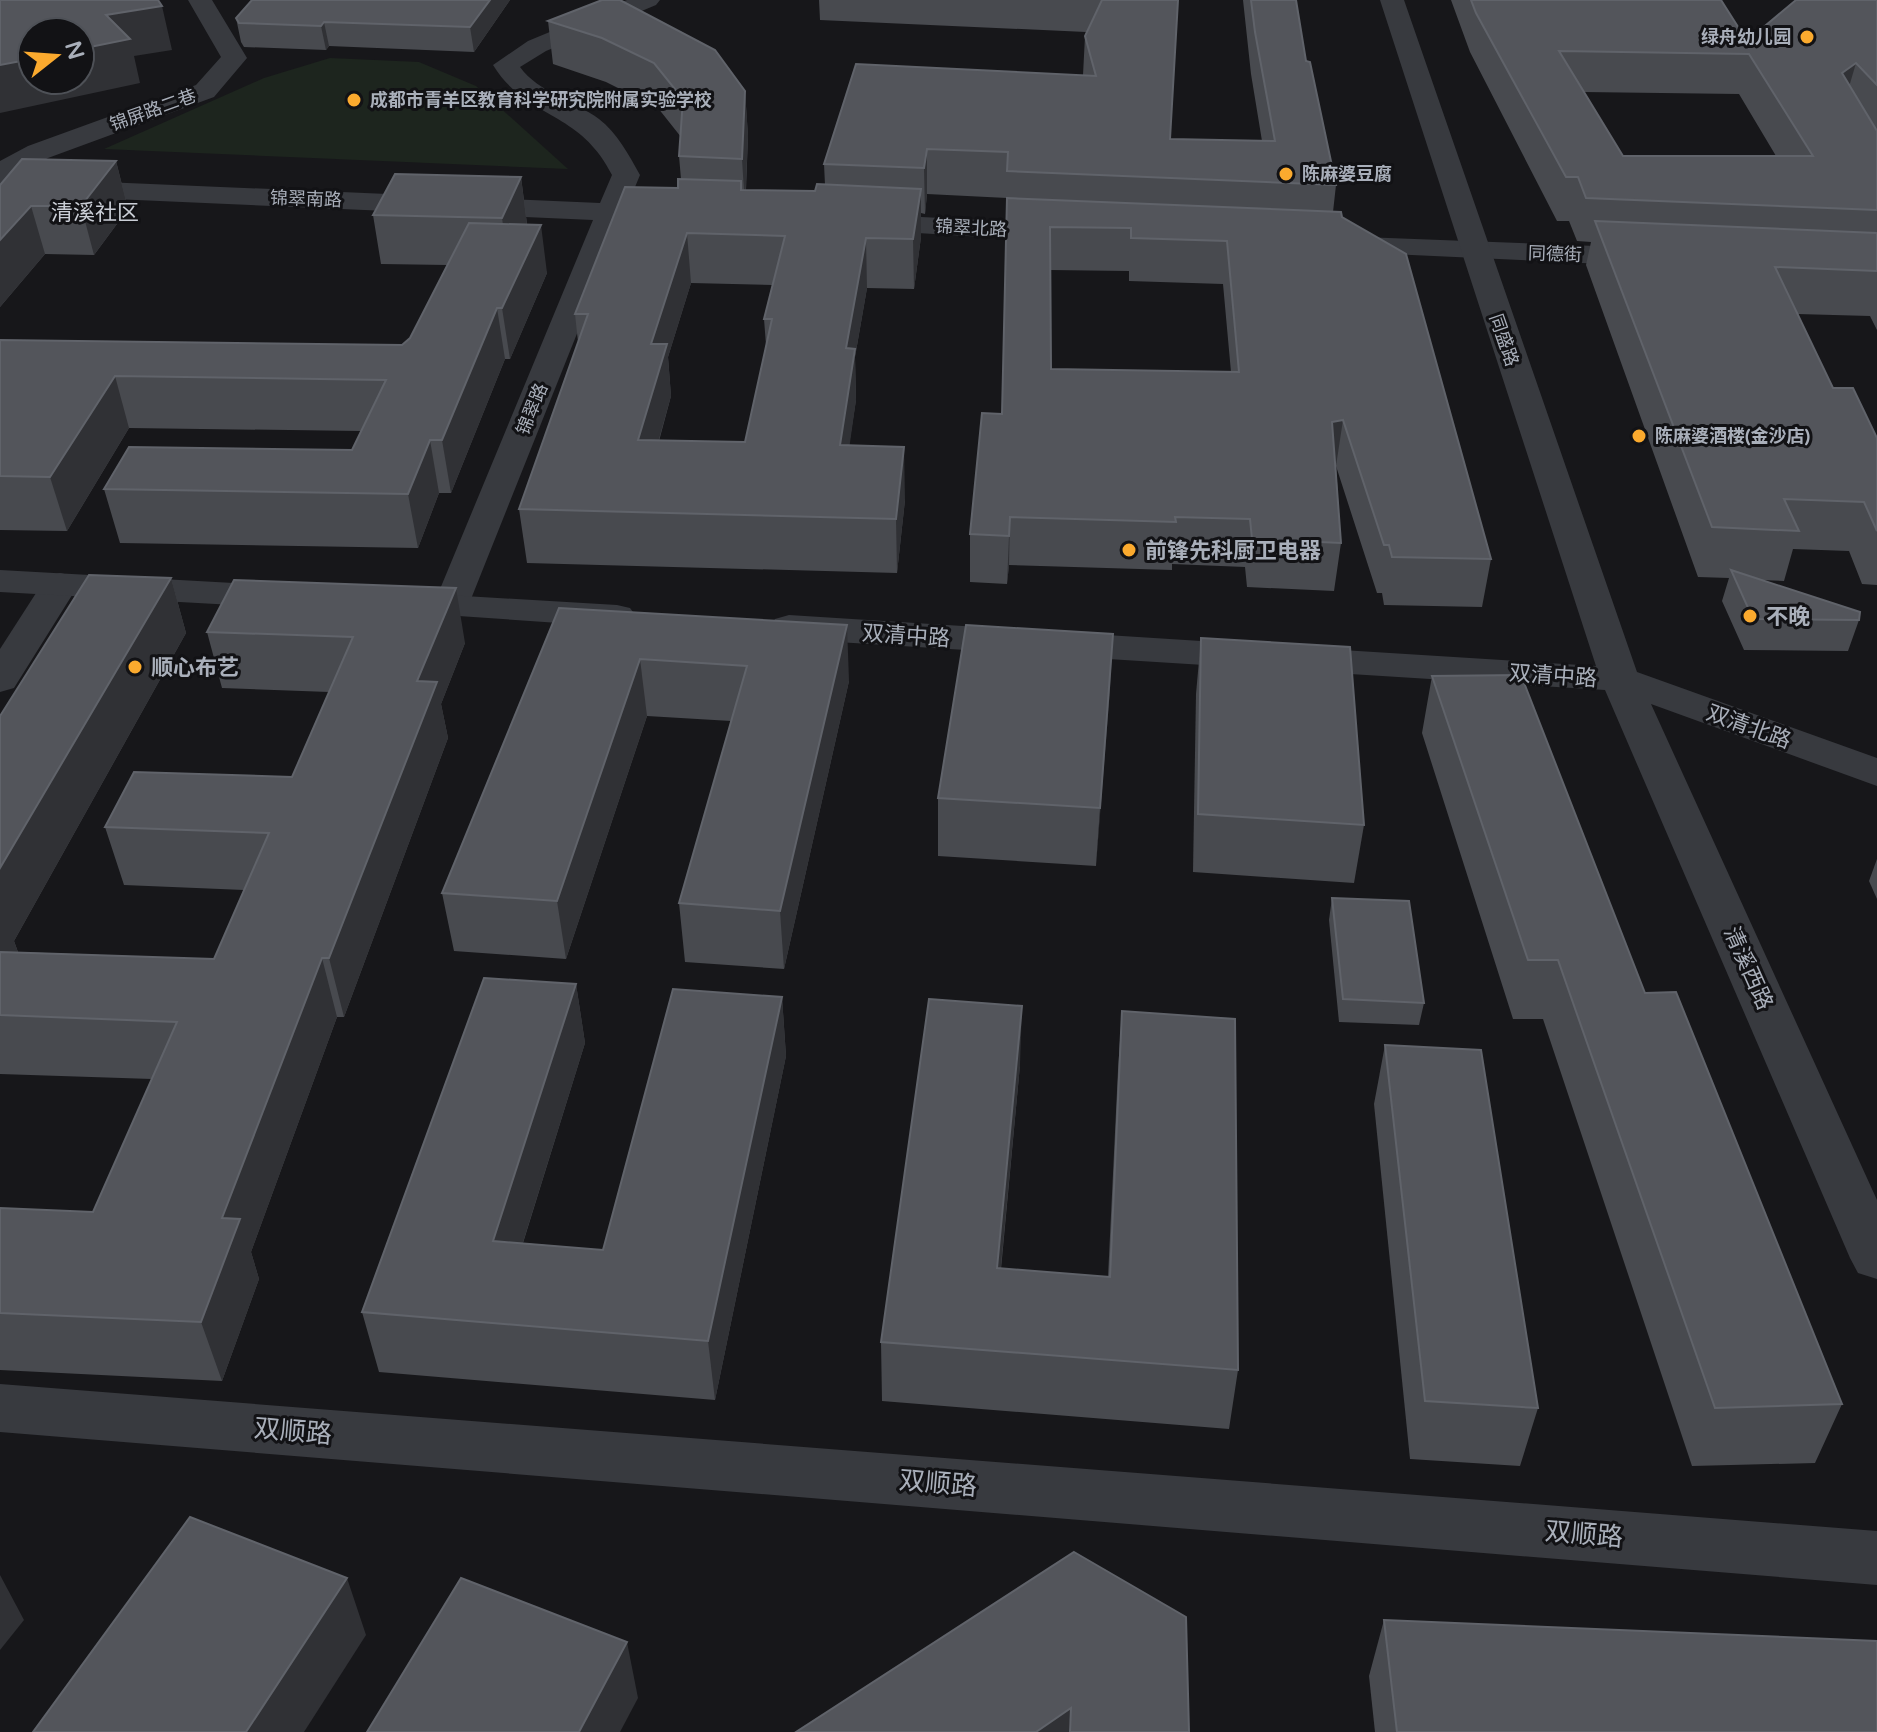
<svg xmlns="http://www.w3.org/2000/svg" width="1877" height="1732" viewBox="0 0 1877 1732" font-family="'Varela Round','Noto Sans SC',sans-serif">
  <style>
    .green { fill: #1d251e }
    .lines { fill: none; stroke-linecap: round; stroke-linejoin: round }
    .minor { fill: #383a3f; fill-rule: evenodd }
    .tertiary { fill: #383a3f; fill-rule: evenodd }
    .wall { fill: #484a4f; fill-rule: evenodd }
    .shaded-wall { fill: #303135 }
    .building { fill: #53555b; stroke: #60636a; stroke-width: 2; fill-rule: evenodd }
    .poi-dot { fill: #fbaa2e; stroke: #121215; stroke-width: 3 }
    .labels { text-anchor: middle; stroke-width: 6; stroke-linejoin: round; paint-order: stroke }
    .far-poi-label { font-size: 18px; font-weight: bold; fill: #a9afba; stroke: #121215; text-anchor: start }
    .far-street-label { font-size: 18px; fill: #a9afba; stroke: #121215 }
    .far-quarter-label { font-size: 22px; fill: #caced6; stroke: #121215 }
    .poi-label { font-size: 22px; font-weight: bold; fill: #a9afba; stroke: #121215; text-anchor: start }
    .street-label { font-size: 22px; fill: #a9afba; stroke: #121215 }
    .near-street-label { font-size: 26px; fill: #a9afba; stroke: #121215 }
  </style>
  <rect width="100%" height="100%" fill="#17171a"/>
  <!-- green -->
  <polygon class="green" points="330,58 419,62 476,86 568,169 104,149 264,78"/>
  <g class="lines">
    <!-- minor -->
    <g class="minor">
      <path d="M 188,0 L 212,0 L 247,58 L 214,97 L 48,158 L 10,178 L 600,203 L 612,175 C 580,110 526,119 493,65 L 528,41 L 627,0 L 660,0 L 656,5 L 546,51 L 520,67 C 539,93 574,100 599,119 C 617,133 629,155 640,175 L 628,204 L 686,209 L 690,215 L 686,221 L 622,221 L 465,614 L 452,617 L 439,614 L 433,606 L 593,220 L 0,194 L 0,161 L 28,146 L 196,85 L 221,57 Z"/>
      <polygon points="860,214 1067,224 1077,227 1082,233 1077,239 1067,242 850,229 845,223 850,217"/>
      <polygon points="1336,236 1647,248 1658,251 1662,257 1658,263 1647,266 1326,251 1321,245 1326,239"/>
      <polygon points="60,573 73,576 79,584 14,688 0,692 0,649 47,576"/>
      <polygon points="0,1384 1877,1531 1877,1585 0,1432"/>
    </g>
    <!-- tertiary -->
    <g class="tertiary">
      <polygon points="1380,0 1404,0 1637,672 1877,758 1877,786 1651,704 1877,1200 1877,1279 1858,1273 1850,1258 1605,690 789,639 775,635 770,627 775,619 789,615 1596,666"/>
      <polygon points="0,570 285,586 298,589 304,597 298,605 285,608 0,592"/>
      <polygon points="398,592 617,605 630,608 636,616 630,624 617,627 385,611 379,603 385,595"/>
    </g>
  </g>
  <!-- wall -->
  <g class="wall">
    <polygon points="510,0 474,52 329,46 326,50 244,47 241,42 236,18"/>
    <path d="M 602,0 L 745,91 L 748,136 L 746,190 L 815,191 L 825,185 L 824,164 L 1083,75 L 1085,36 L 1086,32 L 820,20 L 819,0 L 1178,0 L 1170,139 L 1262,141 L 1251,74 L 1243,0 L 1296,0 L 1306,61 L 1336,185 L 1333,212 L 1342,217 L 1491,559 L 1482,607 L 1384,605 L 1382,593 L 1377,593 L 1336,466 L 1341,543 L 1334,591 L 1247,587 L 1245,567 L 1172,564 L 1172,570 L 1009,565 L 1007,584 L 970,582 L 970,534 L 1002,414 L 1007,198 L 927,194 L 925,214 L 921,213 L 921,237 L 914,289 L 867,288 L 855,357 L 856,400 L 849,445 L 905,500 L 897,573 L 527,563 L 519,509 L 578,342 L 575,314 L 678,188 L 681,179 L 679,156 L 681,137 L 658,108 L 606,82 L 553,64 L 548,21 ZM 1050,270 L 1129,271 L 1129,281 L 1223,284 L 1231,372 L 1051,369 ZM 691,283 L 773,285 L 764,319 L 766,345 L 745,442 L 659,441 L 671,396 L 668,357 Z"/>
    <path d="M 1451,0 L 1721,0 L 1747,41 L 1877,0 L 1877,330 L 1870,316 L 1797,314 L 1833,388 L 1877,438 L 1877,585 L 1862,584 L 1849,551 L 1793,549 L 1784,581 L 1760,580 L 1859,620 L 1848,651 L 1744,650 L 1722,601 L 1729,578 L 1698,577 L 1586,265 L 1591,242 L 1577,241 L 1569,221 L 1557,221 L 1470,52 ZM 1583,92 L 1739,94 L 1776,156 L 1623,156 Z"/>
    <polygon points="116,161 128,209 94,255 45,254 0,307 0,185"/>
    <polygon points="521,177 527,224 547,273 510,359 505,359 451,493 439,493 418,548 120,543 104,489 352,450 361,431 129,428 67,531 0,530 0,340 402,345 410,338 447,265 381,264 373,215"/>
    <polygon points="171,578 186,633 14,941 18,952 214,959 244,890 124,885 105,827 292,777 329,692 222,688 207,632 234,580 465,643 441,704 448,738 344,1017 337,1017 251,1252 259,1279 222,1381 0,1370 0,1208 93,1212 152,1079 0,1074 0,716"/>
    <polygon points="559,608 849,681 784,969 685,962 679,903 731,721 647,716 566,959 454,951 442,893"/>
    <polygon points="1113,634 1096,866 938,856 938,798"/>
    <polygon points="1201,638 1364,825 1354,883 1193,872 1196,694"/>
    <polygon points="1432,676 1645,993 1842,1404 1815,1463 1692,1466 1543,1019 1513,1019 1422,733"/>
    <polygon points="1877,859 1877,899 1869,881"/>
    <polygon points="1332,898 1424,1003 1419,1025 1339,1022 1329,920"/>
    <polygon points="576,984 585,1043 523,1243 603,1250 782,997 786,1056 715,1400 379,1372 362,1312"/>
    <polygon points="1122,1011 1238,1370 1229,1429 882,1401 881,1342 1020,1065 1001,1269 1108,1277 1118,1070"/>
    <polygon points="1385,1045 1538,1408 1520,1466 1410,1459 1374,1104"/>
    <polygon points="1384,1620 1877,1732 1375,1732 1369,1676"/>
  </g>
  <!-- shaded-wall -->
  <g class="shaded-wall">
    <polygon points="490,0 510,0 474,52 470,27"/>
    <polygon points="162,6 172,50 134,56 140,83 0,113 0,65 32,59 32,80 80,80 80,49 106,15"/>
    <polygon points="324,22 329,46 326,50 321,26"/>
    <polygon points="1856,63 1844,104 1842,73"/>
    <polygon points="745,91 748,136 745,206 742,159"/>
    <polygon points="927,149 927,194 925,214 924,168"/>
    <polygon points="116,161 128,209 94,255 81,206"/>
    <polygon points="521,177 527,225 509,267 502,218"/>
    <polygon points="921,189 921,237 914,289 913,239"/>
    <polygon points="31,206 45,254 0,307 0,240"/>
    <polygon points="541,225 547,273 510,359 502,308"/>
    <polygon points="687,233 691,283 668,357 671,396 644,493 638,440 651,344"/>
    <polygon points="866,238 867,288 855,357 856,400 842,499 840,445 846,348"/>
    <polygon points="497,308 505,359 451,493 442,440"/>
    <polygon points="115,376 129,428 67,531 50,477"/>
    <polygon points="1343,420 1336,466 1326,468 1332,422"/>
    <polygon points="430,440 439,493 418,548 408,494"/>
    <polygon points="904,447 905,500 897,573 896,519"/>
    <polygon points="1010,517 1009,565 1007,584 1009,536"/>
    <polygon points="171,578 186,633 14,941 20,958 0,994 0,868"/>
    <polygon points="456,588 465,643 441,704 448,738 344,1017 329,958 417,681"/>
    <polygon points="847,625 849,681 784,969 780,911"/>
    <polygon points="1113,634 1110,690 1096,866 1100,808"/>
    <polygon points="640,659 647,716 566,959 557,901"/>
    <polygon points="322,958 337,1017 251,1252 259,1279 222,1381 201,1322 222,1218"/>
    <polygon points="576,984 585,1043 505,1300 493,1241"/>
    <polygon points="782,997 786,1056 715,1400 708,1341"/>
    <polygon points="1022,1006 1020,1065 995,1328 997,1268"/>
    <polygon points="0,1575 24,1620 0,1650"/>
    <polygon points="347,1578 366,1635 304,1732 246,1732"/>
    <polygon points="627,1642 638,1698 620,1732 579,1732"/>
    <polygon points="1071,1708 1069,1732 1036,1732"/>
  </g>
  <!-- building -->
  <g class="building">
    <polygon points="0,0 158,0 162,6 106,15 130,39 80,49 80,32 32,32 32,59 0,65"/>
    <polygon points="252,0 490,0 470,27 324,22 321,26 239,23 236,18"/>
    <polygon points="602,0 620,0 715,50 745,91 742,159 679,156 683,99 654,63 602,38 548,21"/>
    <polygon points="1102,0 1178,0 1170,139 1275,141 1255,32 1251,0 1296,0 1306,61 1310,62 1336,185 1007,171 1008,152 927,149 924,168 824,164 856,64 1096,76 1085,36"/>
    <path d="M 1471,0 L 1721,0 L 1747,41 L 1796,0 L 1877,0 L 1877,85 L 1856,63 L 1842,73 L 1877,131 L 1877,210 L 1586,198 L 1578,177 L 1566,177 L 1476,13 ZM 1559,51 L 1749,54 L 1813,156 L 1623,156 Z"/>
    <polygon points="22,159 116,161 81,206 31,206 0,240 0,185"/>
    <polygon points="395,174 521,177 502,218 373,215"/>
    <path d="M 678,179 L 741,181 L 741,190 L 815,191 L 817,184 L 921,189 L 913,239 L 866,238 L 846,348 L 855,349 L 840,445 L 904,447 L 896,519 L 519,509 L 588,314 L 575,314 L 625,187 L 678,188 ZM 687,233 L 785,236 L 764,319 L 772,319 L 745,442 L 638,440 L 667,344 L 651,344 Z"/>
    <path d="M 1007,198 L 1341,212 L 1342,217 L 1406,254 L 1491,559 L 1392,557 L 1389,545 L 1384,545 L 1343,420 L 1332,422 L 1341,543 L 1252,539 L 1250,519 L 1175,517 L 1176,522 L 1010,517 L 1009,536 L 970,534 L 982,413 L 1002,414 ZM 1050,227 L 1131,228 L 1131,238 L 1227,241 L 1239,372 L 1051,369 Z"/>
    <polygon points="1595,221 1877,233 1877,271 1775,267 1833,388 1853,388 1877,438 1877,531 1864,502 1784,499 1799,531 1712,527"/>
    <polygon points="469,223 541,225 502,308 497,308 442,440 430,440 408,494 104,489 129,447 352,450 386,380 115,376 50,477 0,476 0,340 402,345 410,338"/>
    <polygon points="1731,570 1860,612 1859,620 1753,619"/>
    <polygon points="89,575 171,578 0,868 0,716"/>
    <polygon points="234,580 456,588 417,681 437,682 329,958 322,958 222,1218 240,1219 201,1322 0,1313 0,1208 93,1212 177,1022 0,1015 0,952 214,959 269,833 105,827 134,772 292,777 353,637 207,632"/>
    <polygon points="559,608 847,625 780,911 679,903 747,666 640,659 557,901 442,893"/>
    <polygon points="966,625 1113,634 1100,808 938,798"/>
    <polygon points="1201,638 1350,647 1364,825 1198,814"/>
    <polygon points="1521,675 1645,993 1676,992 1842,1404 1715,1408 1558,960 1528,960 1432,676"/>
    <polygon points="1332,898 1409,901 1424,1003 1343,999"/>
    <polygon points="484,978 576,984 493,1241 603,1250 673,989 782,997 708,1341 362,1312"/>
    <polygon points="929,999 1022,1006 997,1268 1110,1277 1122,1011 1235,1019 1238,1370 881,1342"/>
    <polygon points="1385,1045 1481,1050 1538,1408 1425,1401"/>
    <polygon points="190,1517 347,1578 246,1732 33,1732"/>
    <polygon points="1074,1552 1186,1617 1189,1732 1070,1732 1071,1708 1036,1732 796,1732"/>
    <polygon points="461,1578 627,1642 579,1732 367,1732"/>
    <polygon points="1384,1620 1877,1641 1877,1732 1397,1732"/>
  </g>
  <!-- markers -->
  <g class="poi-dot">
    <circle cx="1807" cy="37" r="8"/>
    <circle cx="354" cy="100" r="8"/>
    <circle cx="1286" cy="174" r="8"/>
    <circle cx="1639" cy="436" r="8"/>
    <circle cx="1129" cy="550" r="8"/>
    <circle cx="1750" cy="616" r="8"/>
    <circle cx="135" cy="667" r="8"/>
  </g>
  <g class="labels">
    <!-- far-poi labels -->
    <g class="far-poi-label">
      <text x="1791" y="43" text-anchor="end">绿舟幼儿园</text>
      <text x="370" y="106">成都市青羊区教育科学研究院附属实验学校</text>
      <text x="1302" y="180">陈麻婆豆腐</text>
      <text x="1655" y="442">陈麻婆酒楼(金沙店)</text>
    </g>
    <!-- far-street labels -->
    <g class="far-street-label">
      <text transform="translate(153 110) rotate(-20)" y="6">锦屏路二巷</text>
      <text transform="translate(306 199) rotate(2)" y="6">锦翠南路</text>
      <text transform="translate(971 228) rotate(3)" y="6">锦翠北路</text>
      <text transform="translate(1555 254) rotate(2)" y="6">同德街</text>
      <text transform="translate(1504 340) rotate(71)" y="6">同盛路</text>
      <text transform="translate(532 409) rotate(-68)" y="6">锦翠路</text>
    </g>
    <!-- far-quarter labels -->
    <g class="far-quarter-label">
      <text x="95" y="220">清溪社区</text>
    </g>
    <!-- poi labels -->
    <g class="poi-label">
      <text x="1145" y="558">前锋先科厨卫电器</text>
      <text x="1766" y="624">不晚</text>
      <text x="151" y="675">顺心布艺</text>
    </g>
    <!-- street labels -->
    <g class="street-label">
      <text transform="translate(906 635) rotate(4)" y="8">双清中路</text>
      <text transform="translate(1553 675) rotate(4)" y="8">双清中路</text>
      <text transform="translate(1749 726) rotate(20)" y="8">双清北路</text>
      <text transform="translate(1749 968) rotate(66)" y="8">清溪西路</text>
    </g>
    <!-- near-street labels -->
    <g class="near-street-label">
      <text transform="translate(293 1431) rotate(5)" y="9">双顺路</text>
      <text transform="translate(938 1483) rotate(5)" y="9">双顺路</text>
      <text transform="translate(1584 1534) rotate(5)" y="9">双顺路</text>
    </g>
  </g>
  <!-- north arrow -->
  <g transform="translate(56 56) rotate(73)"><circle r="38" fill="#121215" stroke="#4e5157" stroke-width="2"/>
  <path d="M0-6L14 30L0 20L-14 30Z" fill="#fbaa2e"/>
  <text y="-12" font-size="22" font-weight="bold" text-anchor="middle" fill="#a9afba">N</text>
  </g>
</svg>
